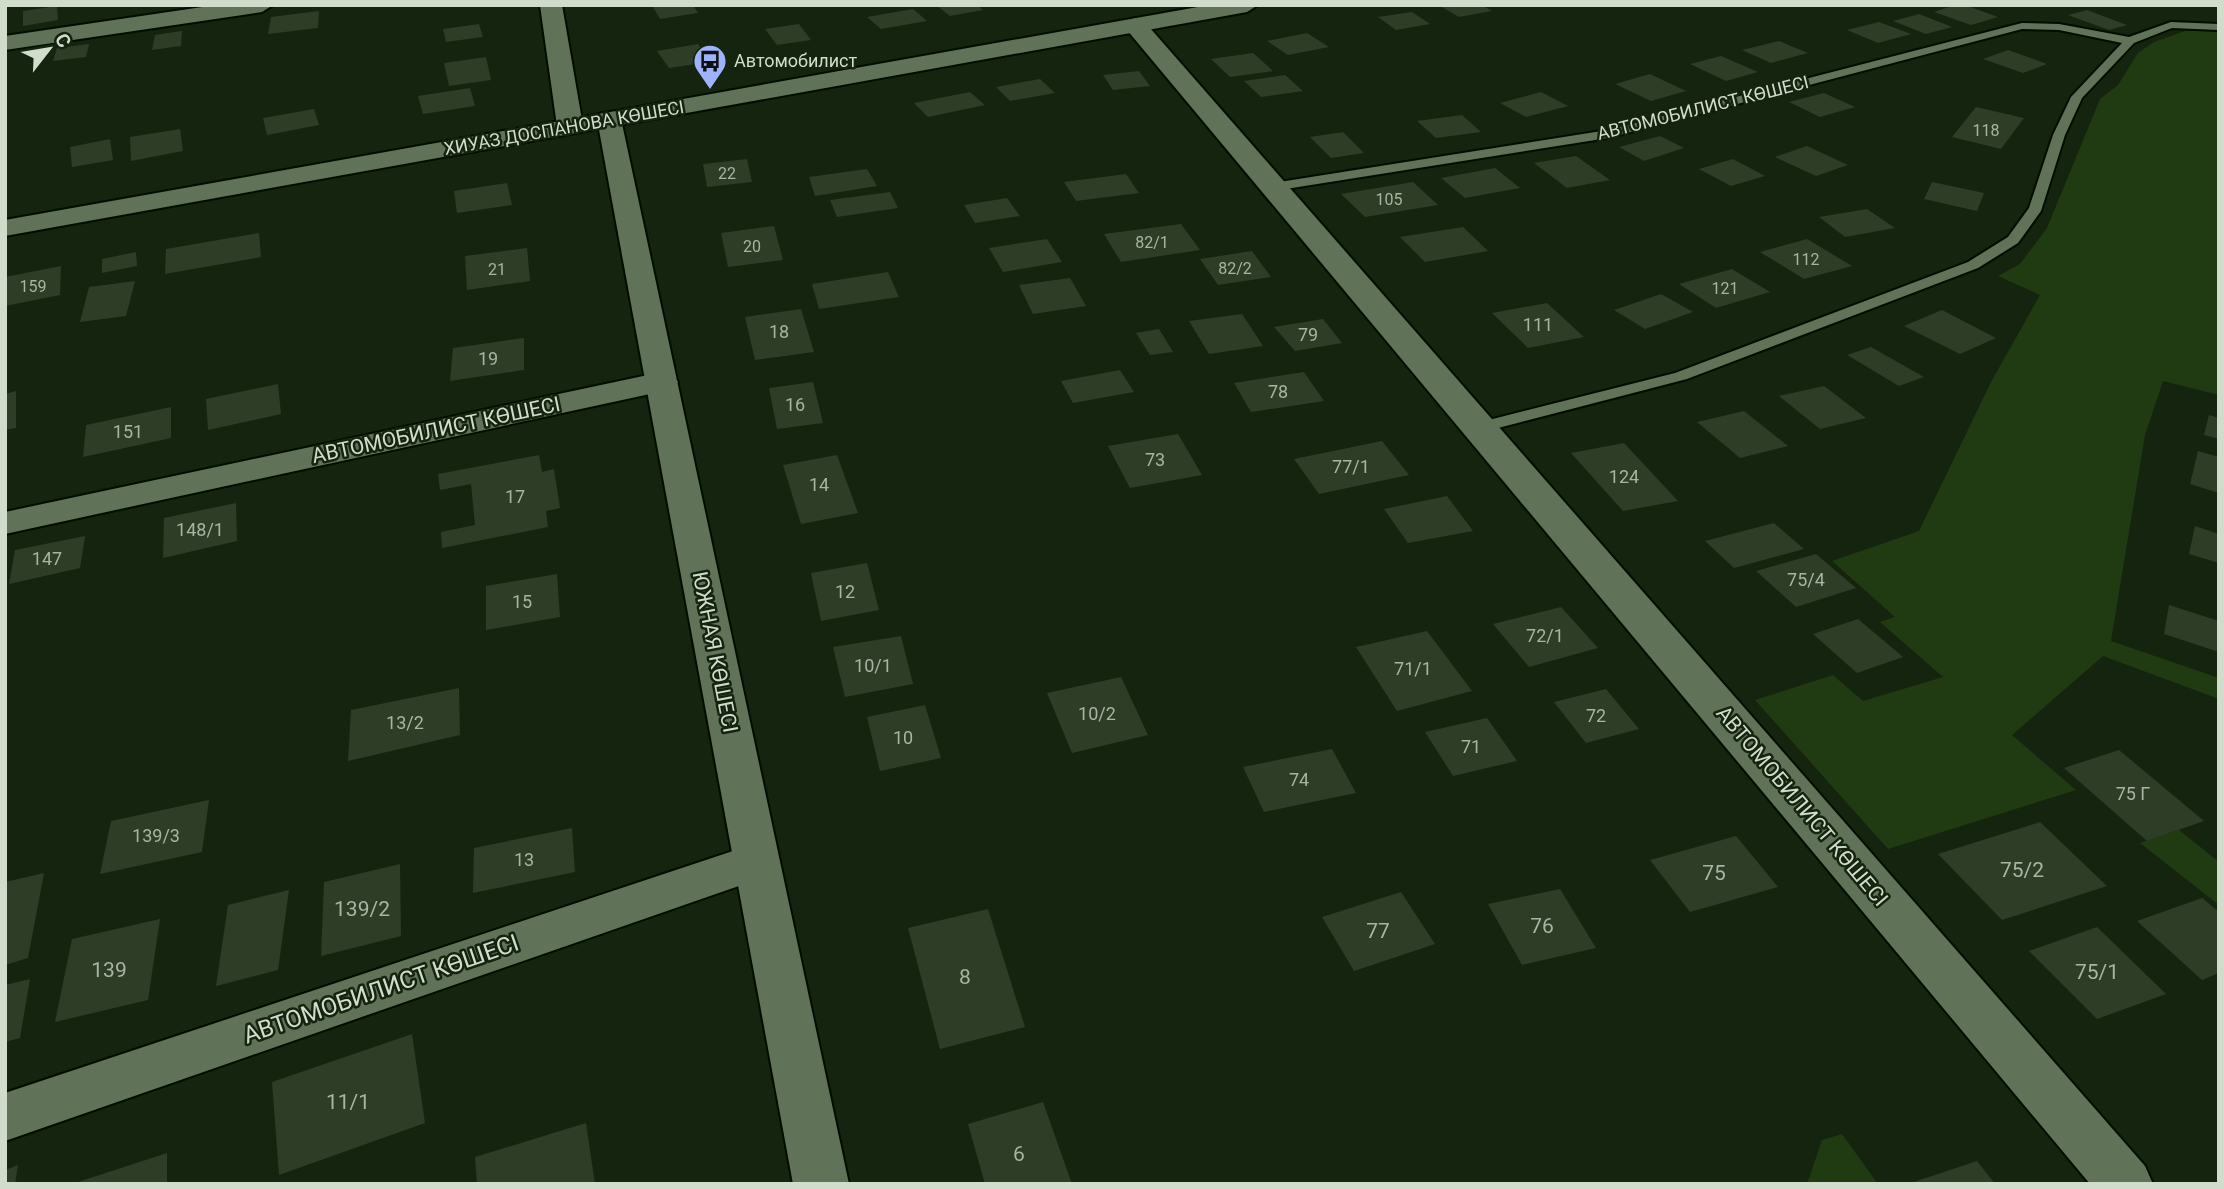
<svg xmlns="http://www.w3.org/2000/svg" width="2224" height="1189" viewBox="0 0 2224 1189" font-family="Roboto,sans-serif">
  <style>
    .green { fill: #203a12 }
    .building { fill: #2d3d26 }
    .lines { fill: none; stroke-linecap: round; stroke-linejoin: round }
    .service-casing { stroke: #020d00; stroke-width: 4 }
    .minor-casing { stroke: #020d00; stroke-width: 4 }
    .tertiary-casing { stroke: #020d00; stroke-width: 4 }
    .secondary-casing { stroke: #020d00; stroke-width: 4 }
    .service { fill: #607258; fill-rule: evenodd }
    .minor { fill: #607258; fill-rule: evenodd }
    .tertiary { fill: #607258; fill-rule: evenodd }
    .secondary { fill: #607258; fill-rule: evenodd }
    .labels { text-anchor: middle; stroke-width: 5; stroke-linejoin: round; paint-order: stroke }
    .far-number-label { font-size: 16px; fill: #a9b4a3 }
    .far-poi-label { font-size: 18px; fill: #d2dccd; stroke: #15240e; text-anchor: start }
    .far-street-label { font-size: 18px; fill: #d2dccd; stroke: #15240e }
    .number-label { font-size: 18px; fill: #a9b4a3 }
    .street-label { font-size: 21px; fill: #d2dccd; stroke: #15240e }
    .near-number-label { font-size: 21px; fill: #a9b4a3 }
    .near-street-label { font-size: 24px; fill: #d2dccd; stroke: #15240e }
  </style>
  <rect width="100%" height="100%" fill="#15240e"/>
  <!-- green -->
  <g class="green">
    <polygon points="2202,30 2219,33 2219,395 2163,381 2145,435 2111,641 2219,678 2219,699 2103,656 2012,735 2076,790 1888,849 1755,700 1833,675 1863,701 1943,677 1880,622 1895,617 1832,561 1919,531 1991,382 2040,295 1998,276 2020,264 2047,228 2100,99 2118,85 2138,53 2154,42 2185,31"/>
    <polygon points="2179,830 2219,862 2219,905 2140,843"/>
    <polygon points="1842,1134 1878,1184 1807,1184 1822,1140"/>
  </g>
  <!-- building -->
  <g class="building">
    <polygon points="665,5 693,5 698,13 660,19 653,7"/>
    <polygon points="936,5 977,5 983,10 950,16"/>
    <polygon points="1452,5 1482,5 1492,11 1459,17 1442,7"/>
    <polygon points="1955,5 1965,5 1998,17 1971,25 1934,12"/>
    <polygon points="57,6 58,20 23,26 23,11"/>
    <polygon points="913,9 927,21 881,29 867,17"/>
    <polygon points="2087,10 2127,25 2109,30 2068,15"/>
    <polygon points="319,11 318,28 268,34 271,17"/>
    <polygon points="1412,12 1430,24 1396,30 1378,17"/>
    <polygon points="1919,14 1952,27 1926,34 1893,21"/>
    <polygon points="1879,22 1911,34 1878,43 1847,30"/>
    <polygon points="479,24 483,37 446,42 443,29"/>
    <polygon points="799,24 811,40 777,45 765,29"/>
    <polygon points="182,31 181,46 152,50 155,35"/>
    <polygon points="1307,33 1329,47 1288,55 1267,41"/>
    <polygon points="1779,41 1808,53 1771,63 1742,50"/>
    <polygon points="89,44 86,57 53,61 57,48"/>
    <polygon points="698,44 710,62 669,68 657,51"/>
    <polygon points="2008,50 2047,64 2023,73 1983,59"/>
    <polygon points="1253,53 1273,71 1230,77 1211,59"/>
    <polygon points="1721,56 1758,72 1726,81 1690,64"/>
    <polygon points="486,57 491,80 449,86 444,63"/>
    <polygon points="1139,71 1150,86 1113,90 1103,75"/>
    <polygon points="1650,74 1686,91 1651,101 1615,84"/>
    <polygon points="1285,75 1303,91 1261,97 1244,81"/>
    <polygon points="1040,79 1055,93 1010,101 996,87"/>
    <polygon points="470,88 475,106 423,114 418,96"/>
    <polygon points="970,92 985,105 928,117 914,103"/>
    <polygon points="1541,92 1568,106 1526,117 1500,103"/>
    <polygon points="1824,93 1855,107 1820,117 1789,102"/>
    <polygon points="1976,107 2024,118 2001,149 1952,137"/>
    <polygon points="314,109 319,125 267,135 263,118"/>
    <polygon points="1462,115 1481,132 1436,138 1417,121"/>
    <polygon points="180,129 183,151 131,161 130,137"/>
    <polygon points="1343,132 1364,153 1331,158 1310,137"/>
    <polygon points="1660,136 1684,148 1644,161 1619,147"/>
    <polygon points="110,139 113,160 72,167 70,147"/>
    <polygon points="1807,146 1848,165 1816,176 1775,157"/>
    <polygon points="1576,156 1610,180 1567,188 1534,163"/>
    <polygon points="747,159 752,182 707,187 703,164"/>
    <polygon points="1733,159 1765,176 1731,186 1699,169"/>
    <polygon points="1495,168 1520,188 1465,198 1441,178"/>
    <polygon points="867,169 877,186 815,196 809,177"/>
    <polygon points="1126,174 1139,193 1076,201 1064,182"/>
    <polygon points="1413,182 1438,205 1365,217 1341,194"/>
    <polygon points="1932,182 1984,193 1977,211 1924,199"/>
    <polygon points="507,183 512,205 457,213 454,191"/>
    <polygon points="890,192 898,208 837,217 830,200"/>
    <polygon points="1007,198 1020,216 975,223 964,205"/>
    <polygon points="1867,209 1895,228 1845,237 1819,217"/>
    <polygon points="1181,224 1200,250 1121,262 1104,234"/>
    <polygon points="774,226 783,260 728,267 721,233"/>
    <polygon points="1463,227 1488,251 1425,262 1400,237"/>
    <polygon points="259,233 261,257 165,274 166,249"/>
    <polygon points="1047,239 1062,262 1003,272 989,248"/>
    <polygon points="1807,239 1852,266 1804,279 1760,252"/>
    <polygon points="527,248 530,281 467,290 465,256"/>
    <polygon points="1252,251 1271,277 1218,285 1200,259"/>
    <polygon points="136,252 137,266 102,273 102,259"/>
    <polygon points="61,266 60,295 5,306 5,277"/>
    <polygon points="1732,269 1770,292 1716,308 1679,284"/>
    <polygon points="888,272 899,297 819,309 812,284"/>
    <polygon points="1070,278 1086,306 1033,314 1019,285"/>
    <polygon points="135,281 126,316 80,322 89,287"/>
    <polygon points="1661,294 1693,312 1645,329 1614,310"/>
    <polygon points="1547,303 1584,337 1528,348 1492,313"/>
    <polygon points="801,309 814,352 755,360 745,317"/>
    <polygon points="1942,310 1996,338 1960,354 1904,326"/>
    <polygon points="1242,314 1263,346 1209,354 1189,321"/>
    <polygon points="1323,319 1342,343 1295,351 1274,327"/>
    <polygon points="1159,329 1173,352 1150,355 1136,333"/>
    <polygon points="524,338 524,370 450,381 453,348"/>
    <polygon points="1871,347 1924,377 1899,386 1847,355"/>
    <polygon points="1120,370 1134,392 1073,403 1061,381"/>
    <polygon points="1304,372 1324,401 1251,412 1234,383"/>
    <polygon points="813,382 823,423 777,429 769,388"/>
    <polygon points="278,384 281,414 208,430 206,399"/>
    <polygon points="1824,386 1866,418 1820,429 1779,396"/>
    <polygon points="16,391 16,428 5,430 5,394"/>
    <polygon points="171,407 171,438 83,457 86,425"/>
    <polygon points="1744,411 1788,446 1740,458 1697,422"/>
    <polygon points="2209,415 2219,418 2219,439 2204,435"/>
    <polygon points="1178,434 1202,475 1130,488 1108,446"/>
    <polygon points="1382,441 1409,475 1319,494 1294,459"/>
    <polygon points="1624,443 1678,501 1623,511 1571,453"/>
    <polygon points="2198,451 2219,457 2219,493 2190,484"/>
    <polygon points="539,455 542,472 554,469 560,508 546,511 548,527 442,548 441,532 475,525 471,484 440,490 438,474"/>
    <polygon points="837,455 858,513 801,524 783,465"/>
    <polygon points="1447,496 1473,531 1408,543 1384,509"/>
    <polygon points="236,503 237,541 163,558 164,518"/>
    <polygon points="1774,523 1804,549 1734,568 1705,541"/>
    <polygon points="2195,526 2219,534 2219,563 2189,554"/>
    <polygon points="85,536 80,568 9,584 15,550"/>
    <polygon points="1816,554 1856,588 1796,607 1756,571"/>
    <polygon points="867,563 879,610 821,621 811,573"/>
    <polygon points="557,574 560,617 486,630 486,586"/>
    <polygon points="2169,605 2219,621 2219,652 2164,634"/>
    <polygon points="1561,607 1598,648 1529,667 1493,624"/>
    <polygon points="1858,619 1903,657 1857,673 1813,634"/>
    <polygon points="1427,631 1472,691 1397,711 1356,647"/>
    <polygon points="901,636 913,684 845,697 833,647"/>
    <polygon points="1121,677 1148,735 1072,753 1047,693"/>
    <polygon points="459,688 460,735 348,761 351,710"/>
    <polygon points="1606,689 1639,729 1586,743 1554,702"/>
    <polygon points="925,705 941,758 880,771 867,717"/>
    <polygon points="1487,718 1517,761 1453,776 1425,732"/>
    <polygon points="1332,749 1356,793 1264,812 1243,767"/>
    <polygon points="2119,750 2204,821 2147,841 2064,768"/>
    <polygon points="209,800 202,852 100,874 111,821"/>
    <polygon points="2040,822 2107,886 2002,920 1938,854"/>
    <polygon points="572,828 575,872 473,893 474,848"/>
    <polygon points="1736,836 1778,887 1690,912 1650,860"/>
    <polygon points="400,864 401,936 321,956 324,882"/>
    <polygon points="44,873 28,958 5,965 5,882"/>
    <polygon points="1560,889 1596,948 1522,965 1488,904"/>
    <polygon points="289,890 278,970 216,986 228,905"/>
    <polygon points="1401,892 1435,944 1354,971 1322,917"/>
    <polygon points="2202,898 2219,912 2219,973 2202,980 2137,921"/>
    <polygon points="988,909 1025,1027 940,1049 908,928"/>
    <polygon points="160,919 148,1000 55,1022 72,939"/>
    <polygon points="2097,927 2166,994 2097,1019 2029,951"/>
    <polygon points="30,979 20,1038 5,1042 5,985"/>
    <polygon points="412,1034 425,1123 279,1175 272,1082"/>
    <polygon points="1043,1102 1072,1184 985,1184 968,1124"/>
    <polygon points="586,1123 595,1184 477,1184 475,1157"/>
    <polygon points="167,1153 167,1184 75,1184 75,1183"/>
    <polygon points="1977,1161 1995,1184 1911,1184 1911,1183"/>
    <polygon points="18,1165 15,1184 5,1184 5,1170"/>
  </g>
  <g class="lines">
    <defs>
      <polygon id="service" points="2171,22 2219,24 2219,30 2172,28 2134,43 2082,98 2065,135 2041,211 2018,243 1978,268 1687,379 1479,433 1471,428 1473,424 1675,373 1968,262 2008,237 2029,208 2053,135 2071,97 2122,43 2059,30 2022,29 1608,138 1273,191 1266,187 1273,183 1608,130 2022,23 2059,24 2129,37"/>
      <g id="minor">
        <polygon points="216,5 273,5 262,12 5,50 5,36"/>
        <polygon points="1135,18 1143,20 2145,1166 2153,1184 2090,1184 1127,30 1124,25"/>
        <polygon points="662,372 673,375 678,382 673,389 5,534 5,512"/>
        <polygon points="757,843 773,848 780,861 773,874 5,1141 5,1093"/>
      </g>
      <g id="tertiary">
        <polygon points="540,5 562,5 583,126 579,131 561,131 557,126"/>
        <polygon points="609,112 618,114 621,119 849,1184 793,1184 597,119 600,114"/>
      </g>
      <polygon id="secondary" points="1209,5 1258,5 1247,12 5,236 5,220"/>
    </defs>
    <!-- service casing -->
    <use href="#service" class="service-casing"/>
    <!-- minor casing -->
    <use href="#minor" class="minor-casing"/>
    <!-- tertiary casing -->
    <use href="#tertiary" class="tertiary-casing"/>
    <!-- secondary casing -->
    <use href="#secondary" class="secondary-casing"/>
    <!-- service -->
    <use href="#service" class="service"/>
    <!-- minor -->
    <use href="#minor" class="minor"/>
    <!-- tertiary -->
    <use href="#tertiary" class="tertiary"/>
    <!-- secondary -->
    <use href="#secondary" class="secondary"/>
  </g>
  <!-- icons -->
  <defs>
    <symbol id="bus-pin" viewBox="-11 -11 22 30"><path d="M0 17L-7.5 6A9.5 9.5 0 1 1 7.5 6Z" fill="#9fb3fd" stroke="#15240e"/><path d="M-5-6H5V4H4V6H2V4H-2V6H-4V4H-5ZM-3.5-4V0h7V-4ZM-3.5 1.2v1.5H-2V1.2ZM2 1.2v1.5H3.5V1.2Z" fill="#111"/></symbol>
  </defs>
  <g fill-rule="evenodd">
    <use href="#bus-pin" x="691" y="42" width="38" height="52"/>
  </g>
  <g class="labels">
    <!-- far-number labels -->
    <g class="far-number-label">
      <text x="1986" y="136">118</text>
      <text x="727" y="179">22</text>
      <text x="1389" y="205">105</text>
      <text x="1152" y="248">82/1</text>
      <text x="752" y="252">20</text>
      <text x="1806" y="265">112</text>
      <text x="1235" y="274">82/2</text>
      <text x="497" y="275">21</text>
      <text x="33" y="292">159</text>
      <text x="1725" y="294">121</text>
    </g>
    <!-- far-poi labels -->
    <g class="far-poi-label">
      <text x="734" y="67">Автомобилист</text>
    </g>
    <!-- far-street labels -->
    <g class="far-street-label">
      <text transform="translate(1703 108) rotate(-14)" y="6">АВТОМОБИЛИСТ КӨШЕСІ</text>
      <text transform="translate(564 128) rotate(-10)" y="6">ХИУАЗ ДОСПАНОВА КӨШЕСІ</text>
    </g>
    <!-- number labels -->
    <g class="number-label">
      <text x="1538" y="331">111</text>
      <text x="779" y="338">18</text>
      <text x="1308" y="341">79</text>
      <text x="488" y="365">19</text>
      <text x="1278" y="398">78</text>
      <text x="795" y="411">16</text>
      <text x="128" y="438">151</text>
      <text x="1155" y="466">73</text>
      <text x="1351" y="473">77/1</text>
      <text x="1624" y="483">124</text>
      <text x="819" y="491">14</text>
      <text x="515" y="503">17</text>
      <text x="200" y="536">148/1</text>
      <text x="47" y="565">147</text>
      <text x="1806" y="586">75/4</text>
      <text x="845" y="598">12</text>
      <text x="522" y="608">15</text>
      <text x="1545" y="642">72/1</text>
      <text x="873" y="672">10/1</text>
      <text x="1413" y="675">71/1</text>
      <text x="1097" y="720">10/2</text>
      <text x="1596" y="722">72</text>
      <text x="405" y="729">13/2</text>
      <text x="903" y="744">10</text>
      <text x="1471" y="753">71</text>
      <text x="1299" y="786">74</text>
      <text x="2133" y="800">75 Г</text>
      <text x="156" y="842">139/3</text>
      <text x="524" y="866">13</text>
    </g>
    <!-- street labels -->
    <g class="street-label">
      <text transform="translate(436 430) rotate(-12)" y="7">АВТОМОБИЛИСТ КӨШЕСІ</text>
      <text transform="translate(715 652) rotate(79)" y="7">ЮЖНАЯ КӨШЕСІ</text>
      <text transform="translate(1802 806) rotate(50)" y="7">АВТОМОБИЛИСТ КӨШЕСІ</text>
    </g>
    <!-- near-number labels -->
    <g class="near-number-label">
      <text x="2022" y="877">75/2</text>
      <text x="1714" y="880">75</text>
      <text x="362" y="916">139/2</text>
      <text x="1542" y="933">76</text>
      <text x="1378" y="938">77</text>
      <text x="109" y="977">139</text>
      <text x="2097" y="979">75/1</text>
      <text x="965" y="984">8</text>
      <text x="348" y="1109">11/1</text>
      <text x="1019" y="1161">6</text>
    </g>
    <!-- near-street labels -->
    <g class="near-street-label">
      <text transform="translate(381 989) rotate(-19)" y="8">АВТОМОБИЛИСТ КӨШЕСІ</text>
    </g>
  </g>
  <!-- border -->
  <rect width="2224" height="1189" fill="none" stroke="#d2dccd" stroke-width="14"/>
  <!-- north arrow -->
  <g transform="translate(49 49) rotate(59)" stroke="#15240e" stroke-width="5" paint-order="stroke">
  <path d="M0-5L12 26L0 18L-12 26Z" fill="#d2dccd"/>
  <text y="-10" font-size="19" font-weight="bold" text-anchor="middle" fill="#d2dccd">С</text>
  </g>
</svg>
